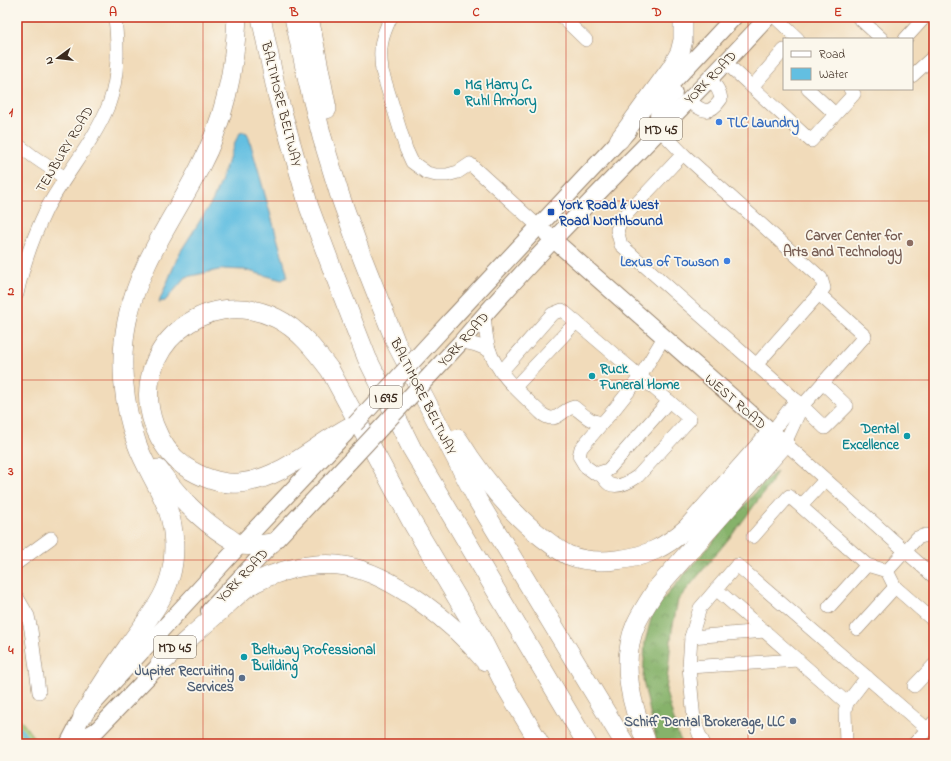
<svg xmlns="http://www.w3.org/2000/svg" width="951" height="761" viewBox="0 0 951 761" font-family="'Indie Flower',sans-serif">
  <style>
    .forest { fill: url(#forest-crowns); stroke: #606e44 }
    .park { fill: url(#park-dots); stroke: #727d4c }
    .water { fill: #63bfe1; stroke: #4f7480 }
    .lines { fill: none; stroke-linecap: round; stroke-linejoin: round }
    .stream { stroke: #63bfe1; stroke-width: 3.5 }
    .minor-casing { stroke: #96826c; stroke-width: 14 }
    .major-casing { stroke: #96826c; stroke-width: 18 }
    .highway-casing { stroke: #96826c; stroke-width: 20 }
    .minor { stroke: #fff; stroke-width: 13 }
    .major { stroke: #fff; stroke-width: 16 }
    .highway { stroke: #fff; stroke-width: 19 }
    .major-bridge-casing { stroke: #96826c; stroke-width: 18; stroke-linecap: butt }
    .major-bridge { stroke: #fff; stroke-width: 16 }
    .grid { fill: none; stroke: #c8321e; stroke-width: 1; stroke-opacity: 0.55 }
    .culture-dot { fill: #0f9aa8; stroke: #fbf7ec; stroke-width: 1.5 }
    .shop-dot { fill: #3f7fe0; stroke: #fbf7ec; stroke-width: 1.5 }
    .transit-dot { fill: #1a4fb4; stroke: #fbf7ec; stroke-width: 1.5 }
    .education-dot { fill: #8d6e63; stroke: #fbf7ec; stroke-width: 1.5 }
    .service-dot { fill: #5c6f8a; stroke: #fbf7ec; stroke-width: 1.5 }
    .labels { text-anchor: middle; stroke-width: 3.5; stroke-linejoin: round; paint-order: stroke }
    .shield { fill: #fbf7ec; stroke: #75685c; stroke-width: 1 }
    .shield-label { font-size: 13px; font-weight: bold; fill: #3b2a1e }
    .street-label { font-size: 14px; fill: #3b2a1e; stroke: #fbf7ec }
    .culture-label { font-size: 14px; font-weight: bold; fill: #0d838f; stroke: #fbf7ec; text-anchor: start }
    .shop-label { font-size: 14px; font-weight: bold; fill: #366cbe; stroke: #fbf7ec; text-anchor: start }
    .transit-label { font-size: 14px; font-weight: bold; fill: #164399; stroke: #fbf7ec; text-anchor: start }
    .education-label { font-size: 14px; font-weight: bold; fill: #785e54; stroke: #fbf7ec; text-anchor: end }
    .service-label { font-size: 14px; font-weight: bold; fill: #4e5e75; stroke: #fbf7ec; text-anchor: end }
    .neatline { fill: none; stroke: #c8321e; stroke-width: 1.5 }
    .grid-label { font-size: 13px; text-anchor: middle; font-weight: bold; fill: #c8321e }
  </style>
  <defs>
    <pattern id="forest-crowns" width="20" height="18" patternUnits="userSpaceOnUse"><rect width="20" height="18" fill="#86b26a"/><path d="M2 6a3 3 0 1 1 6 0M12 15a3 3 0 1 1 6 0" fill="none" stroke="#6f9157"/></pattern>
    <pattern id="park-dots" width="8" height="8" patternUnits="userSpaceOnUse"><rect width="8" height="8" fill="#a9d07a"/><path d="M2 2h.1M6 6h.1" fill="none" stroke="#92b369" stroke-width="1.8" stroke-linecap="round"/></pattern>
  </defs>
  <rect width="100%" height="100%" fill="#fbf7ec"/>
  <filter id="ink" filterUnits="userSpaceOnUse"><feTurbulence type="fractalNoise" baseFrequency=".025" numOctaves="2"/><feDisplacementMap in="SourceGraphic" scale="8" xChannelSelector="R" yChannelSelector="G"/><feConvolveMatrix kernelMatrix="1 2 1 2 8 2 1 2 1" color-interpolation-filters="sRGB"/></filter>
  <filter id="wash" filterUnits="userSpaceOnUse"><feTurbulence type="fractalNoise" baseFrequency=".012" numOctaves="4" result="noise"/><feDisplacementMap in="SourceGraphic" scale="16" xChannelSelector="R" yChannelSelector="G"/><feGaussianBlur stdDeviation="0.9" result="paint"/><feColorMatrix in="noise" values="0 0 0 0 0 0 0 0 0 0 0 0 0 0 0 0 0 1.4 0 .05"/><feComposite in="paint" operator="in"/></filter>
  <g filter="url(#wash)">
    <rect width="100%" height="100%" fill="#f1dbba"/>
    <!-- forest -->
    <polygon class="forest" points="777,471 771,483 736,530 678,600 672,630 666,692 678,735 683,744 657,744 643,680 645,642 653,611 766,480"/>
    <!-- park -->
    <polygon class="park" points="17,715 37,742 34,744 17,744"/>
    <!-- water -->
    <polygon class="water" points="244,132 247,133 249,138 287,273 287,277 282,280 245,270 223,269 186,277 165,301 159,302 179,254 213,200 236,140 240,133"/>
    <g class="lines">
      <!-- stream -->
      <polyline class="stream" points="17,726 26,736"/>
    </g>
  </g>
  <g filter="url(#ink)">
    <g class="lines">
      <defs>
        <g id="minor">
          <path d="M 391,17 C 381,38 379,47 382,71 L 406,149 L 412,162 L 427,173 L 436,175 L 447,175 L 458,172 L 470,164 L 538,226"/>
          <polyline points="562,17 586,40"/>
          <polyline points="775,17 798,39"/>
          <polyline points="858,17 882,39"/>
          <polyline points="905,39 925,17"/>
          <polyline points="725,62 811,141 854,94 850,89"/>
          <polyline points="912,76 934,56"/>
          <polyline points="752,87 784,50"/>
          <polyline points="808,89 835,114"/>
          <path d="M 688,100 C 702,111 709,117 721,99 C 720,90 715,85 710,78"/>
          <polyline points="660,130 683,154 821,278 824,288 756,365"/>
          <polyline points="17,144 34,157 65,178"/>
          <polyline points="683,154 622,219 617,230 621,245 796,400 825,428 847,406 823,383"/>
          <path d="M 17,294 C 23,265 34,235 47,208 C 66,173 94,142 109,104 C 119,76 118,46 115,17"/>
          <polyline points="819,294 865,336 802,406 785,443 934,577"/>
          <path d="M 484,315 C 485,327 486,338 489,349 C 498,376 523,395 542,414 C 557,425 560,410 574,407 C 583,414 590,422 602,423"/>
          <polyline points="664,337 640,377 617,406 581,448 579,456 585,466 596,474 608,470 669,401"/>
          <path d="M 460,343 C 471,342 480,346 490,351"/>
          <path d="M 501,372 L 552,314 L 562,310 L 690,419 L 638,476 C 631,481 618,489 609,484 C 606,482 603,477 600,474"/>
          <polyline points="515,387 576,322"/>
          <polyline points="772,432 796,400"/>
          <polyline points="801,506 825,480"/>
          <polyline points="753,537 789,496 867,565 887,571"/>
          <polyline points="934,538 926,535 917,538 887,571 895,587 934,621"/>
          <polyline points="17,563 51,538"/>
          <polyline points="716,589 847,703"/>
          <polyline points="17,597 28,616 31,630 39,692"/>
          <polyline points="829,607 867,565"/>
          <polyline points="857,629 895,587"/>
          <polyline points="691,637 765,631"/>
          <polyline points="689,667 798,660"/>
          <polyline points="914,686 934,665"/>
          <polyline points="704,744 699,734 694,720 689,667 691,637 700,608 737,565 927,729"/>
          <polyline points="846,744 845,711 847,703 867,677"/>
          <polyline points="914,744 934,722"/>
        </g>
        <g id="major">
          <polyline points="657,99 734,17"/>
          <path d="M 660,130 C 654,110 661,108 674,93"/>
          <polyline points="547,234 781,440"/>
          <polyline points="450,321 628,131"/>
          <path d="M 460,343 C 557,229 667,127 768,17"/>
          <polyline points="209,611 350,461"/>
          <polyline points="68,744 83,715 240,545 346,433"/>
          <polyline points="73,744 97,730 168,656"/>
        </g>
        <g id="highway">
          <polyline points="261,17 277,94 309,207 333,271 367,358 412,449 587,744"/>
          <polyline points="294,17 308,82 322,137 340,196 362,257 396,343 478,501 625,744"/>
          <polyline points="309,17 327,109"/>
          <polyline points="619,140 672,67 680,52 683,40 683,17"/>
          <path d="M 355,424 C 316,443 285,478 240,483 C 221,485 200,477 184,466 C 169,455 160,441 154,425 C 127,350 205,284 276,318 C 299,329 315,350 330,370 L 413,524 L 480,636 L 506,687 L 540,744"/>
          <path d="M 458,439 C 481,476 508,511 543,538 C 551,544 559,551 568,555 C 583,561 601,562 616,560 C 646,557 666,547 687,528 L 772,432"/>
          <path d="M 158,469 C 178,496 198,518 226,536 C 230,538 236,544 241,545 C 251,547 262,544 272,543"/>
          <path d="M 160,664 C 180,647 199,629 219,612 C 228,604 237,595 246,588 C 259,579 276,573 291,569 C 309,565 327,563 345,566 C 393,574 455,624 485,661"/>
          <path d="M 83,715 C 97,692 111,670 127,648 C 142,626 163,603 170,577 C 176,556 175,530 168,510 C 160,487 145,467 137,444 C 123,405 119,361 127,321 C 139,263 174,218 200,167 C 224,121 235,69 237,17"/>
          <path d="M 647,744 C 632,707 619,663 636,624 C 642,611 650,599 658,587 L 785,443"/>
        </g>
      </defs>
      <!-- minor casing -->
      <use href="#minor" class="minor-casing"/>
      <!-- major casing -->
      <use href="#major" class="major-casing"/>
      <!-- highway casing -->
      <use href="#highway" class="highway-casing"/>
      <!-- minor -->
      <use href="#minor" class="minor"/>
      <!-- major -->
      <use href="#major" class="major"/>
      <!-- highway -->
      <use href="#highway" class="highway"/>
      <defs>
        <g id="major-bridge">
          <polyline points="355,424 450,321"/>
          <polyline points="350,461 460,343"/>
        </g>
      </defs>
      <!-- major-bridge casing -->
      <use href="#major-bridge" class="major-bridge-casing"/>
      <!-- major-bridge -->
      <use href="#major-bridge" class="major-bridge"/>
    </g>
  </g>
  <!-- grid -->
  <path class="grid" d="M 203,17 L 203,744M 385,17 L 385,744M 566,17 L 566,744M 748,17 L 748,744M 17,201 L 934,201M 17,380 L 934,380M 17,560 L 934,560"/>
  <!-- markers -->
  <g class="culture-dot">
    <circle cx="457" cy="92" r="4"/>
    <circle cx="592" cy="376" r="4"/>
    <circle cx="907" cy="436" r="4"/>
    <circle cx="244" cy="657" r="4"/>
  </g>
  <g class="shop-dot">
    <circle cx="719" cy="122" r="4"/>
    <circle cx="727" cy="261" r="4"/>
  </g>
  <rect class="transit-dot" x="547" y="208" width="8" height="8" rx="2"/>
  <circle class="education-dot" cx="910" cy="243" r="4"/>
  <g class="service-dot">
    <circle cx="242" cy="678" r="4"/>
    <circle cx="793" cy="721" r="4"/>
  </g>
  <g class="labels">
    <!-- shield labels -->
    <g class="shield">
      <rect x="640" y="118" width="42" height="22" rx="3"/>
      <rect x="370" y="386" width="32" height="22" rx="3"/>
      <rect x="154" y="636" width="42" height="22" rx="3"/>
    </g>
    <g class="shield-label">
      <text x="661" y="134">MD 45</text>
      <text x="386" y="402">I 695</text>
      <text x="175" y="652">MD 45</text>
    </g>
    <!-- street labels -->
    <g class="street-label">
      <text transform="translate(710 77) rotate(-46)" y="5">YORK ROAD</text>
      <text transform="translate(282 104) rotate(76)" y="5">BALTIMORE BELTWAY</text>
      <text transform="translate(64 149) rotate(-59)" y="5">TENBURY ROAD</text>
      <text transform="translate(463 339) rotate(-48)" y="5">YORK ROAD</text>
      <text transform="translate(424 396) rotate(63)" y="5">BALTIMORE BELTWAY</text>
      <text transform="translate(736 401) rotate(41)" y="5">WEST ROAD</text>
      <text transform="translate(242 575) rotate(-47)" y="5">YORK ROAD</text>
    </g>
    <!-- culture labels -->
    <g class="culture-label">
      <text x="465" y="89">MG Harry C.<tspan x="465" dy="16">Ruhl Armory</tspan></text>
      <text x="600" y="373">Ruck<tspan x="600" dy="16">Funeral Home</tspan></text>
      <text x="899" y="433" text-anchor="end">Dental<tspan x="899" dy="16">Excellence</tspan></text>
      <text x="252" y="654">Beltway Professional<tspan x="252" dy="16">Building</tspan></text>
    </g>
    <!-- shop labels -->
    <g class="shop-label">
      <text x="727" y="127">TLC Laundry</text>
      <text x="719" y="266" text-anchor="end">Lexus of Towson</text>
    </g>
    <!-- transit labels -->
    <g class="transit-label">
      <text x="559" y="209">York Road &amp; West<tspan x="559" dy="16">Road Northbound</tspan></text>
    </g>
    <!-- education labels -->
    <g class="education-label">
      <text x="902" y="240">Carver Center for<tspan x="902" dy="16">Arts and Technology</tspan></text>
    </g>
    <!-- service labels -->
    <g class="service-label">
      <text x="234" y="675">Jupiter Recruiting<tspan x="234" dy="16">Services</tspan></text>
      <text x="785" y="726">Schiff Dental Brokerage, LLC</text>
    </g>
  </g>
  <!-- margin -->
  <rect width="951" height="761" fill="none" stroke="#fbf7ec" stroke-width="44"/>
  <!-- legend -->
  <rect x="783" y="38" width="130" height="52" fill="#fbf7ec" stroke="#aea59a"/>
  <rect x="791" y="51" width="20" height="6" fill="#ffffff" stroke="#aea59a"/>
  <text x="819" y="58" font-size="12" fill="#3b2a1e">Road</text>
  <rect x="791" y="68" width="20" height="12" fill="#63bfe1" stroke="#aea59a"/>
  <text x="819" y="78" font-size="12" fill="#3b2a1e">Water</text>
  <!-- north arrow -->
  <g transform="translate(58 58) rotate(255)" stroke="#fbf7ec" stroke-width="3" paint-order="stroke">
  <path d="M0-3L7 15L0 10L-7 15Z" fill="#3b2a1e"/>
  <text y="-6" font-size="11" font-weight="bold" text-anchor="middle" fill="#3b2a1e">N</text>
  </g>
  <rect x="22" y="22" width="907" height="717" class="neatline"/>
  <g class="grid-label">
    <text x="113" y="16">A</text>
    <text x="294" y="16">B</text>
    <text x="476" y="16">C</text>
    <text x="657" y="16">D</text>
    <text x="838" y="16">E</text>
    <text x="11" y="116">1</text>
    <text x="11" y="295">2</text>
    <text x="11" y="475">3</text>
    <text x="11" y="654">4</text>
  </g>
</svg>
